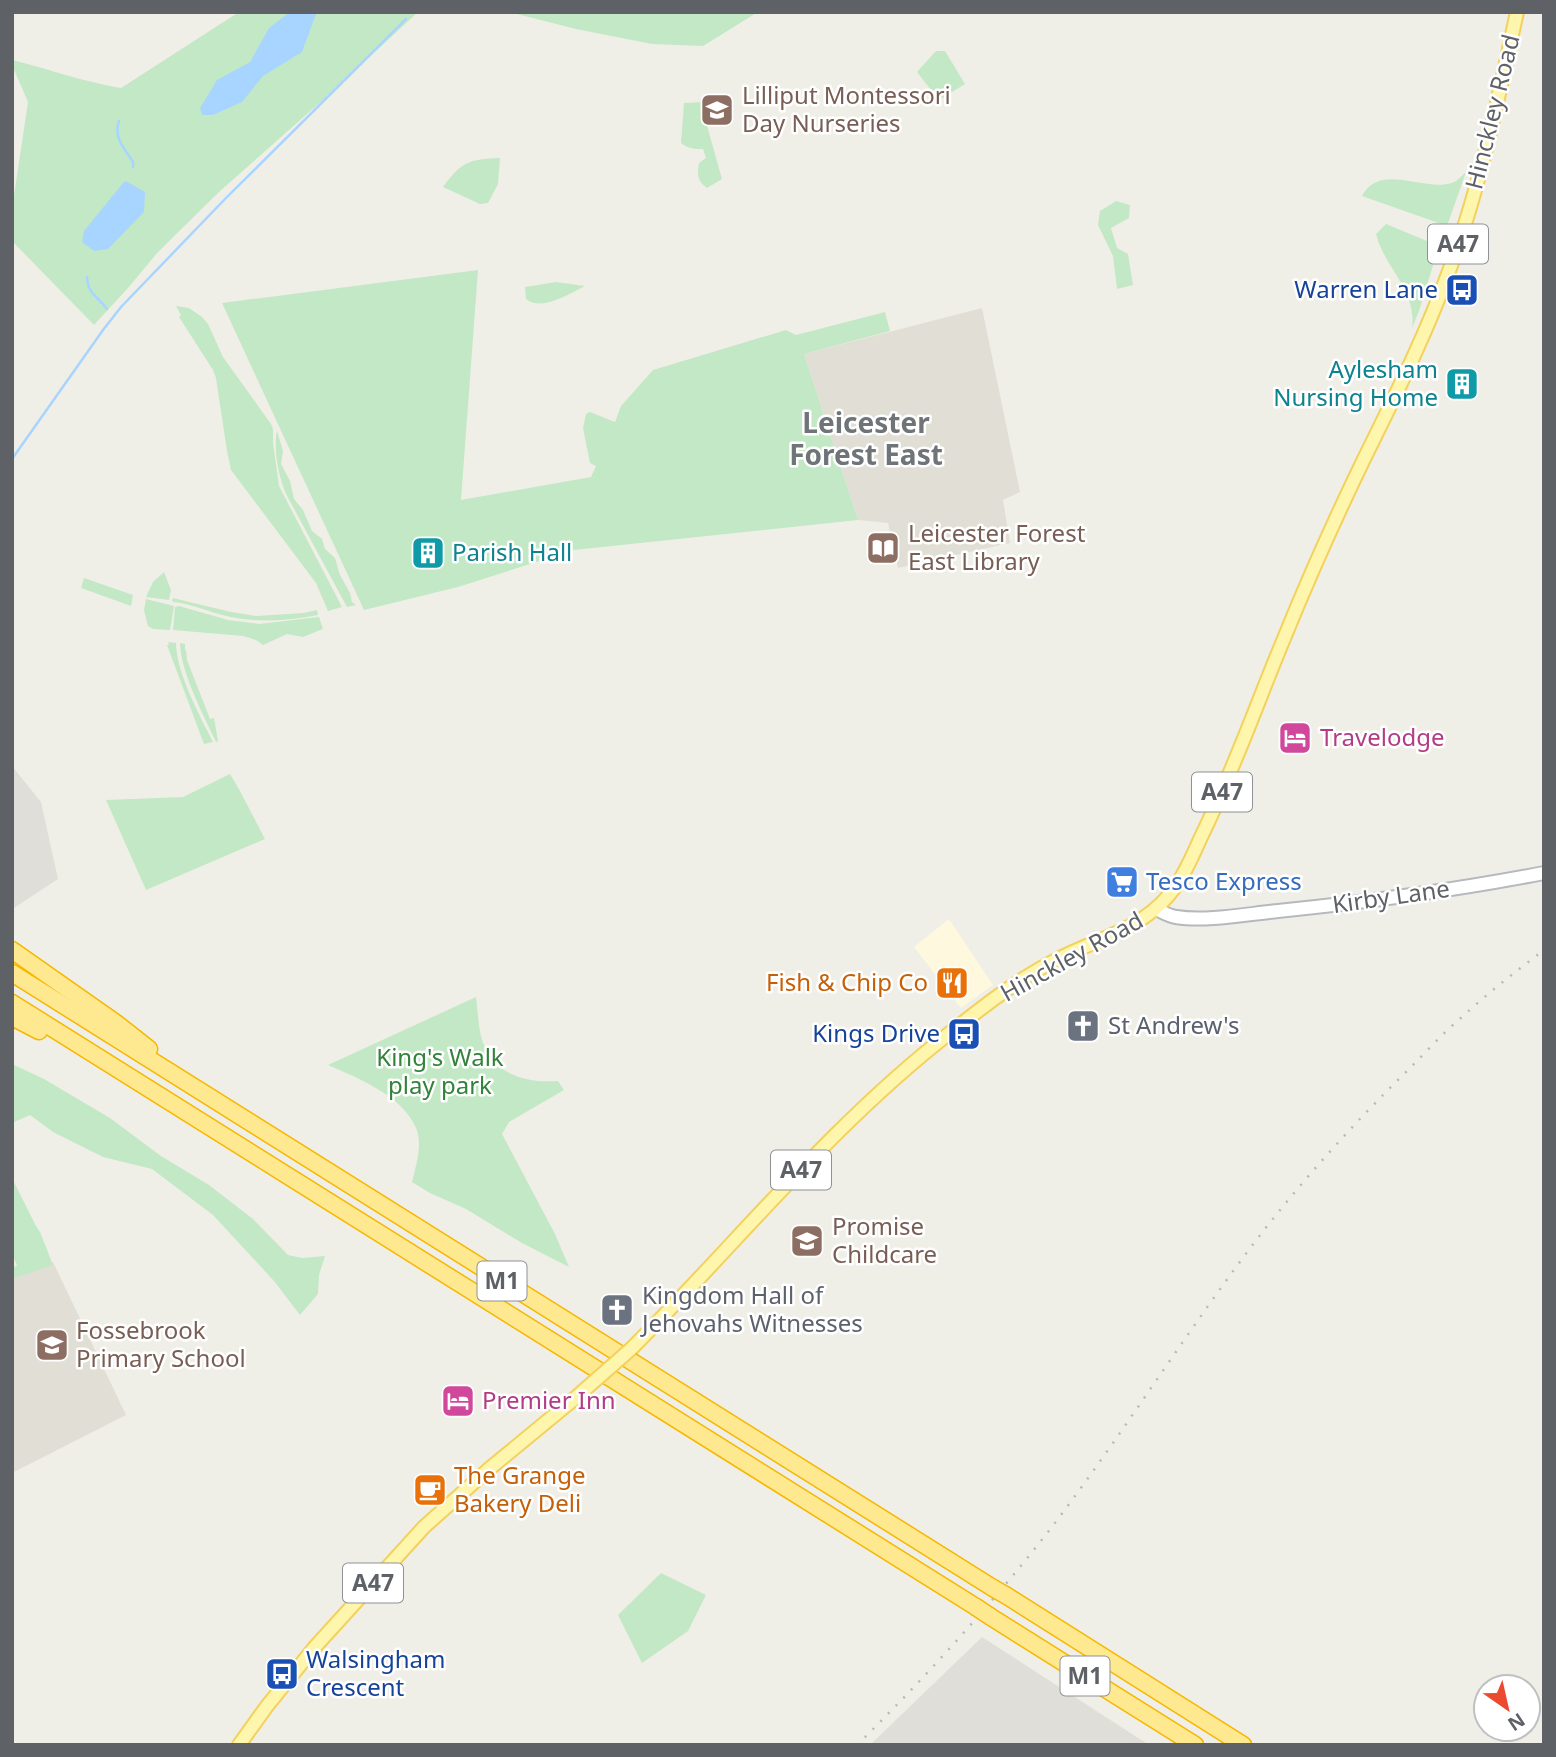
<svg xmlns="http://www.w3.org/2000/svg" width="1556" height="1757" viewBox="0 0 1556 1757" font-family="'Noto Sans',sans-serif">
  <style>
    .commercial { fill: #fef8de }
    .industrial { fill: #dfded9 }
    .education { fill: #e1ded5 }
    .green { fill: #c3e8c5 }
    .water { fill: #a8d5ff }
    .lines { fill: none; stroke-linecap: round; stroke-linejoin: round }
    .stream { stroke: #a8d5ff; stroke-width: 2.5 }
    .secondary-casing { stroke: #b5b9be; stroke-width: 16 }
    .primary-casing { stroke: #f3d15d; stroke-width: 16 }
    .highway-casing { stroke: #f7b700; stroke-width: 19 }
    .secondary { stroke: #fff; stroke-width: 12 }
    .primary { stroke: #fff6ad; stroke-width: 12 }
    .highway { stroke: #fee890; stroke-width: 16 }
    .rail { stroke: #b7b8b8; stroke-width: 2.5; stroke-dasharray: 2 9; stroke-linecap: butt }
    .primary-bridge-casing { stroke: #f3d15d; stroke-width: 16; stroke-linecap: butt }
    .highway-bridge-casing { stroke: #f7b700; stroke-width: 19; stroke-linecap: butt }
    .primary-bridge { stroke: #fff6ad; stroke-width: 12 }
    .highway-bridge { stroke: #fee890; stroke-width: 16 }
    .labels { text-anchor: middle; stroke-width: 5; stroke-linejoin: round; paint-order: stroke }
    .shield { fill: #fff; stroke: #8e9195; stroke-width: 2 }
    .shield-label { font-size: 23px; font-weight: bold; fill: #5e6267 }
    .education-label { font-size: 24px; fill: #785e54; stroke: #fff; text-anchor: start }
    .street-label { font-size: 24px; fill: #5e6267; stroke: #fff }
    .transit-label { font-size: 24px; fill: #164399; stroke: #fff; text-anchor: end }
    .culture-label { font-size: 24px; fill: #0d838f; stroke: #fff; text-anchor: end }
    .hotel-label { font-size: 24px; fill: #b23c85; stroke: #fff; text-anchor: start }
    .shop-label { font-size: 24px; fill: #366cbe; stroke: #fff; text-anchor: start }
    .food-label { font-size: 24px; fill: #c56008; stroke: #fff; text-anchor: end }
    .worship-label { font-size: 24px; fill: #5b616d; stroke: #fff; text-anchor: start }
    .park-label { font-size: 24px; fill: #33823a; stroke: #fff }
    .quarter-label { font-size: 28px; font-weight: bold; fill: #6f7479; stroke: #fff }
  </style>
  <rect width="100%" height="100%" fill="#f0efe7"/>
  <!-- commercial -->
  <polygon class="commercial" points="949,919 993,985 961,1008 914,947"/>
  <!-- industrial -->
  <g class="industrial">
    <polygon points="12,766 41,802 58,879 14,908 12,907"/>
    <polygon points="982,1637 1149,1745 870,1745"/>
  </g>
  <!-- education -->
  <g class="education">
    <polygon points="982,308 1020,492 1003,500 1010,543 898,568 888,523 858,520 804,354"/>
    <polygon points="53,1262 126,1415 12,1473 12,1275"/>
  </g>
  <!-- green -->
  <g class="green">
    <path d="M 239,12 L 422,12 L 417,13 L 325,98 L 219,192 L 158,252 L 128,288 L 94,325 L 12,241 L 12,209 L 28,102 L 12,65 L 12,60 C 49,69 84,82 121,88 Z"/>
    <polygon points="509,12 758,12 703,46 652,44 576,29"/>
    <polygon points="936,51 945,51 965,84 939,100 917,72"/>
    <path d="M 704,102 L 704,115 L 722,179 L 707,188 C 697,181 697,174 699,163 L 706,158 L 703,149 C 694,149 689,149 681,143 L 684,103 Z"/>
    <path d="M 500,158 L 498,184 L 488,203 L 480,204 L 443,187 C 461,162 469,159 500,158 Z"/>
    <path d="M 1466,172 L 1447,226 L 1362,196 C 1380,162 1423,192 1452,183 C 1458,181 1461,176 1466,172 Z"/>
    <polygon points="1116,201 1130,205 1129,218 1111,228 1117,248 1128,254 1133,285 1117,289 1113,256 1098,225 1100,211"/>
    <path d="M 1386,224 L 1439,246 L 1419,311 L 1412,328 C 1417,290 1385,269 1376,234 Z"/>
    <polygon points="478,270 461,500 591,477 596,466 590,463 583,428 586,414 590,412 615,422 621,406 653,370 786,330 796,335 885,312 890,331 804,354 858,520 574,550 458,587 364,610 222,303"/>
    <path d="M 556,282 L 585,286 C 571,293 541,312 526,299 L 525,287 Z"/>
    <polygon points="176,306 189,308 202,317 208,324 223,357 271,424 273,429 273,443 279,486 342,607 328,611 316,583 231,470 227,451 216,378 213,370 179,317 181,315"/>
    <path d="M 277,431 L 283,451 L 281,464 L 290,481 L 294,499 L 303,510 L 312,531 L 322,539 L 325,549 L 335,558 L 340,575 L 350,593 L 352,602 L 356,605 L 347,607 L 286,494 C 279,478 273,449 277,431 Z"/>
    <polygon points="164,572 171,590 169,600 146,597 153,582"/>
    <polygon points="84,578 133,595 131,606 81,588"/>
    <path d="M 173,598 L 231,612 L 256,616 L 304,613 L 317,610 L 318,615 C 288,621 257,623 226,616 C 209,612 192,604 174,602 L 172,601 Z"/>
    <polygon points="146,599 174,606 170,630 153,629 148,626 144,610"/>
    <polygon points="179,606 228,620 259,624 319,617 323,629 303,637 287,634 263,645 256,640 243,636 173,630 175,607"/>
    <path d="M 168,642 L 176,643 C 176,672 200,716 213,742 L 204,744 L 167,645 L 169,645 Z"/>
    <path d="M 180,643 L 185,644 L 185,650 L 186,650 L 187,660 L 210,719 L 214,718 L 218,741 L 216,742 C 203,714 181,673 180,643 Z"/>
    <polygon points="230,774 240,791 265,839 146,890 106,800 183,797"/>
    <path d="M 476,997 C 478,1012 478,1031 484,1045 C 497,1076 528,1083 558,1081 L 564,1090 L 509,1122 L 502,1134 L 555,1234 L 569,1267 L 522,1243 L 466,1209 L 430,1193 L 412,1182 C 416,1165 423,1144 416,1128 C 403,1096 358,1078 328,1065 Z"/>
    <polygon points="12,1064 44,1079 110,1118 161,1156 209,1185 253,1219 288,1255 302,1258 325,1256 319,1275 318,1294 300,1315 274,1281 213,1215 152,1169 103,1157 53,1132 30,1115 12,1123"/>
    <polygon points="12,1178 36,1226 40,1232 53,1265 12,1279 12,1267 17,1266 12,1253"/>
    <polygon points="661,1573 706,1595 688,1631 642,1663 618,1615"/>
  </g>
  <!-- water -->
  <g class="water">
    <polygon points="290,12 313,12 316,14 302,52 263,76 242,102 213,115 202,115 200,108 217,80 250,62 269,28"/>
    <polygon points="126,181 145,192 144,212 108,249 94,251 82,242 84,231 123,183"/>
  </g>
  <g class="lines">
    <!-- stream -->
    <g class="stream">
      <path d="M 119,121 C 113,138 125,149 133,162 L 133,167"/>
      <path d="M 87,277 C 88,294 97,296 107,309"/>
      <polyline points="12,459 103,330 121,307 225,199 406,19"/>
    </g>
    <defs>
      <path id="secondary" d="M 1156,909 C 1163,912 1168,916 1176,917 C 1206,922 1247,914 1278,911 C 1367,902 1456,890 1544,873"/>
      <g id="primary">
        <path d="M 631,1349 C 737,1243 832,1124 951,1032 C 984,1006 1017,980 1054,961 C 1093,940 1139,931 1169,895 C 1183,878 1192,857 1201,837 C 1233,772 1257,703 1285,636 C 1309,577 1335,519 1363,461 C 1394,398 1425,337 1449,271 C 1480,188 1498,99 1517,12"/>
        <polyline points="239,1745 267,1706 314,1648 424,1527 489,1469 574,1399"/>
      </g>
      <g id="highway">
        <polyline points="12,950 116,1023 149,1049"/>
        <polyline points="12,973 993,1588"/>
        <polyline points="12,1003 976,1607"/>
        <polyline points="12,1017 39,1031"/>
        <polyline points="1007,1596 1243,1745"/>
        <polyline points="991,1617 1195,1745"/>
      </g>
    </defs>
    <!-- secondary casing -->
    <use href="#secondary" class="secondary-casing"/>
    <!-- primary casing -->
    <use href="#primary" class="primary-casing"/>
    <!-- highway casing -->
    <use href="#highway" class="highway-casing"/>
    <!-- secondary -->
    <use href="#secondary" class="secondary"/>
    <!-- primary -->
    <use href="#primary" class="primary"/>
    <!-- highway -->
    <use href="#highway" class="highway"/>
    <!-- rail -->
    <path class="rail" d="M 857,1745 C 925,1678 989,1607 1048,1532 C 1118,1441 1179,1343 1248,1251 C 1297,1186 1351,1126 1409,1069 C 1426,1052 1443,1033 1462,1017 C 1488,993 1516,971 1544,950"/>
    <defs>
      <polyline id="primary-bridge" points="574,1399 631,1349"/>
      <g id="highway-bridge">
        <polyline points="993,1588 1007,1596"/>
        <polyline points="976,1607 991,1617"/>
      </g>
    </defs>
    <!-- primary-bridge casing -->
    <use href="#primary-bridge" class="primary-bridge-casing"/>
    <!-- highway-bridge casing -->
    <use href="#highway-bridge" class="highway-bridge-casing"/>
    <!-- primary-bridge -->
    <use href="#primary-bridge" class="primary-bridge"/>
    <!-- highway-bridge -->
    <use href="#highway-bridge" class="highway-bridge"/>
  </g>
  <!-- icons -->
  <defs>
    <symbol id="school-square" viewBox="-11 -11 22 22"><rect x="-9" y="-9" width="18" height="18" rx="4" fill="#8d6e63" stroke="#fff"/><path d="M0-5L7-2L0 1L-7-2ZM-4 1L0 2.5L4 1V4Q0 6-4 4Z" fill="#fff"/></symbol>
    <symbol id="bus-square" viewBox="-11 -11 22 22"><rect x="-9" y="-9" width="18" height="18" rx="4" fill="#1a4fb4" stroke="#fff"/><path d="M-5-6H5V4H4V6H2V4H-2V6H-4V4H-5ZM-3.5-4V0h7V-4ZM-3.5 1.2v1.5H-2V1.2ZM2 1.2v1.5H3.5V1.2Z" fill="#fff"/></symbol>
    <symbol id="building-square" viewBox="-11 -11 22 22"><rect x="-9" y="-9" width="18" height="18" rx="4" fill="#0f9aa8" stroke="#fff"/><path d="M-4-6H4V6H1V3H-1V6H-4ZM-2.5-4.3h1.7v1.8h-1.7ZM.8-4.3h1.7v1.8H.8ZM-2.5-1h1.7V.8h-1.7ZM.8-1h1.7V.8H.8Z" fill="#fff"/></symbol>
    <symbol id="library-square" viewBox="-11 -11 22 22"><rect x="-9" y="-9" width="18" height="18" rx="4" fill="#8d6e63" stroke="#fff"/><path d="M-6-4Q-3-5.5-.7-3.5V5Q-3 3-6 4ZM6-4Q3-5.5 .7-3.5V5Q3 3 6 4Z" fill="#fff"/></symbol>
    <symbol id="hotel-square" viewBox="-11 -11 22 22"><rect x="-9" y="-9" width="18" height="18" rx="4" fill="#d1479c" stroke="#fff"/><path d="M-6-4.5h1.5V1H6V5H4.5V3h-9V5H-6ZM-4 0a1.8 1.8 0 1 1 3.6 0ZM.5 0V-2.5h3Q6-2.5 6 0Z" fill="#fff"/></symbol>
    <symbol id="supermarket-square" viewBox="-11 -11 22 22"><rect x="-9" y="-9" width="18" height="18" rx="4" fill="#3f7fe0" stroke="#fff"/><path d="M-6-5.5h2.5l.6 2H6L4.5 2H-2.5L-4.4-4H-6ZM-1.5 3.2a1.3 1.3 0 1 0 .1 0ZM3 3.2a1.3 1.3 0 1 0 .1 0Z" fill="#fff"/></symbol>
    <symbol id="restaurant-square" viewBox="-11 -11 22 22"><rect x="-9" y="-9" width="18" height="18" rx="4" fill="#e8710a" stroke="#fff"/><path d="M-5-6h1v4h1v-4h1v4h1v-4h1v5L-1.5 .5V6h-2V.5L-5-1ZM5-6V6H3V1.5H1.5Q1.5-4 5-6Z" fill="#fff"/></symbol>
    <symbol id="church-square" viewBox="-11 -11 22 22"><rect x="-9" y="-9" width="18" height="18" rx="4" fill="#6b7280" stroke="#fff"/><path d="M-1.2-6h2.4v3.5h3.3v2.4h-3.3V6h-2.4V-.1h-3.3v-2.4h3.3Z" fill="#fff"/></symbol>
    <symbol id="cafe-square" viewBox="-11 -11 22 22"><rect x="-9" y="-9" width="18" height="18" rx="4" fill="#e8710a" stroke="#fff"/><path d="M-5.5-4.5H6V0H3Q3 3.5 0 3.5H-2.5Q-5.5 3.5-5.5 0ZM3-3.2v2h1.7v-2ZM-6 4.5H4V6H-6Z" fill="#fff"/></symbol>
  </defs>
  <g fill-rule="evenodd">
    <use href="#school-square" x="698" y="91" width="38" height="38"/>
    <use href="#bus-square" x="1443" y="271" width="38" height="38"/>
    <use href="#building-square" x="1443" y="365" width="38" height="38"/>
    <use href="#library-square" x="864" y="529" width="38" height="38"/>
    <use href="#building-square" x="409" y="534" width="38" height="38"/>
    <use href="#hotel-square" x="1276" y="719" width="38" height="38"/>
    <use href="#supermarket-square" x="1103" y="863" width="38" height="38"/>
    <use href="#restaurant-square" x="933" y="964" width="38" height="38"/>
    <use href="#church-square" x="1064" y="1007" width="38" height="38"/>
    <use href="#bus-square" x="945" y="1015" width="38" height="38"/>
    <use href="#school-square" x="788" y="1222" width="38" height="38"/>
    <use href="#church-square" x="598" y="1291" width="38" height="38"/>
    <use href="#school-square" x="33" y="1326" width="38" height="38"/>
    <use href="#hotel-square" x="439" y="1382" width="38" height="38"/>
    <use href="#cafe-square" x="411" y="1471" width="38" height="38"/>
    <use href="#bus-square" x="263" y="1655" width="38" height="38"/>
  </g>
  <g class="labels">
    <!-- shield labels -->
    <g class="shield">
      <rect x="1428" y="224.5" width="60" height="39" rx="5"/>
      <rect x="1192" y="772.5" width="60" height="39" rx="5"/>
      <rect x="771" y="1150.5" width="60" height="39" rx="5"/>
      <rect x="477.5" y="1261.5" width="49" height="39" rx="5"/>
      <rect x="343" y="1563.5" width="60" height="39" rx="5"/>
      <rect x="1060.5" y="1656.5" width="49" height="39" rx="5"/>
    </g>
    <g class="shield-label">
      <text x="1458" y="252">A47</text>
      <text x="1222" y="800">A47</text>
      <text x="801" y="1178">A47</text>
      <text x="502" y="1289">M1</text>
      <text x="373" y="1591">A47</text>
      <text x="1085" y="1684">M1</text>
    </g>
    <!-- education labels -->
    <g class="education-label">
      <text x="742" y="104">Lilliput Montessori<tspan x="742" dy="28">Day Nurseries</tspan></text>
      <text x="908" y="542">Leicester Forest<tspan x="908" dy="28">East Library</tspan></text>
      <text x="832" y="1235">Promise<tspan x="832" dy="28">Childcare</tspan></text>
      <text x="76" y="1339">Fossebrook<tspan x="76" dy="28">Primary School</tspan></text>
    </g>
    <!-- street labels -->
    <g class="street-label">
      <text transform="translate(1493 112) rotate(-76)" y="8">Hinckley Road</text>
      <text transform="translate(1391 897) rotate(-8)" y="8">Kirby Lane</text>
      <text transform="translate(1072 957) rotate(-29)" y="8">Hinckley Road</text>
    </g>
    <!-- transit labels -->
    <g class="transit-label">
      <text x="1438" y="298">Warren Lane</text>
      <text x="940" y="1042">Kings Drive</text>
      <text x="306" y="1668" text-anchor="start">Walsingham<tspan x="306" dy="28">Crescent</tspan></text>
    </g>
    <!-- culture labels -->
    <g class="culture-label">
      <text x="1438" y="378">Aylesham<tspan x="1438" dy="28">Nursing Home</tspan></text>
      <text x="452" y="561" text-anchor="start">Parish Hall</text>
    </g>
    <!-- hotel labels -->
    <g class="hotel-label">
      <text x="1320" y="746">Travelodge</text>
      <text x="482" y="1409">Premier Inn</text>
    </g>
    <!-- shop labels -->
    <g class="shop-label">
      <text x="1146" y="890">Tesco Express</text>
    </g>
    <!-- food labels -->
    <g class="food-label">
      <text x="928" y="991">Fish &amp; Chip Co</text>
      <text x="454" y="1484" text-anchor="start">The Grange<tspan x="454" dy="28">Bakery Deli</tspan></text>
    </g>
    <!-- worship labels -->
    <g class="worship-label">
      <text x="1108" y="1034">St Andrew's</text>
      <text x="642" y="1304">Kingdom Hall of<tspan x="642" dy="28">Jehovahs Witnesses</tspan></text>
    </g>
    <!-- park labels -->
    <g class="park-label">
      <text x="440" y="1066">King's Walk<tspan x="440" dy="28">play park</tspan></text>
    </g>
    <!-- quarter labels -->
    <g class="quarter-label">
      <text x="866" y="433">Leicester<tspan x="866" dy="32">Forest East</tspan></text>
    </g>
  </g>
  <!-- border -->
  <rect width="1556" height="1757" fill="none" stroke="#5e6267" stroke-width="28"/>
  <!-- north arrow -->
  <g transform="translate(1507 1708) rotate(146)"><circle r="33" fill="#ffffff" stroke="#bfc0c2" stroke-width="2"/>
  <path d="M0-5L12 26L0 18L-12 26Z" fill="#ec4931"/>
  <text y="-10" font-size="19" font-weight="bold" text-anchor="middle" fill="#5e6267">N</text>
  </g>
</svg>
